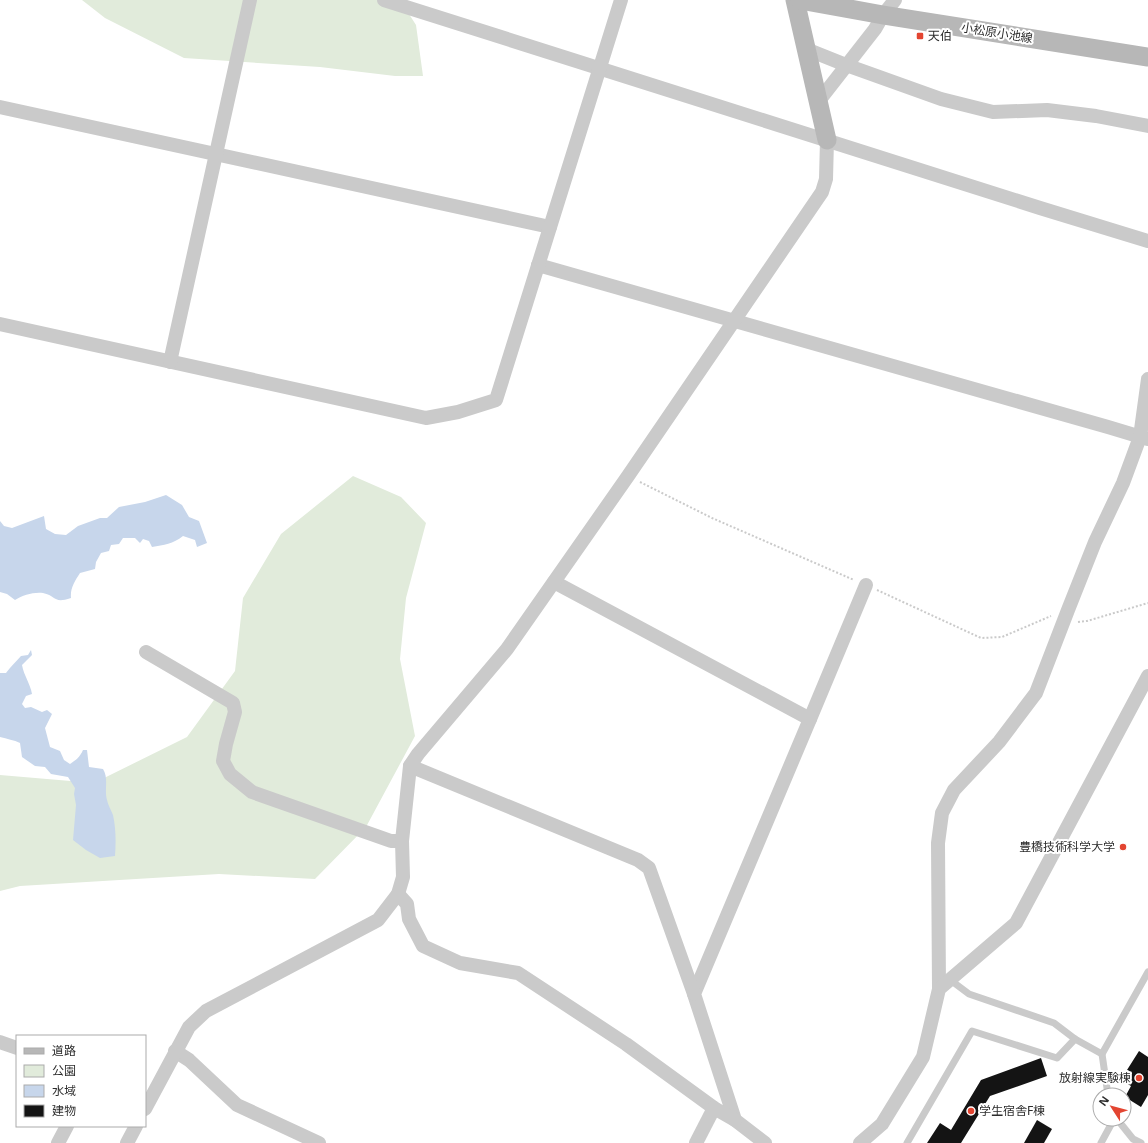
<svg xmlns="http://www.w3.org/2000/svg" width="1148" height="1143" viewBox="0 0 1148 1143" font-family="'Noto Sans','Noto Sans JP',sans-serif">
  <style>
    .green { fill: #e1ebdb }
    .water { fill: #c7d6eb }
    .building { fill: #141414 }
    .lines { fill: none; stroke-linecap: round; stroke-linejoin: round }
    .path { stroke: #cacaca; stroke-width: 2; stroke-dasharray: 2 2; stroke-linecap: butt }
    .lane { stroke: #cacaca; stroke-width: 7 }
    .street { stroke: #cacaca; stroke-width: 14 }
    .secondary { stroke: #b7b7b7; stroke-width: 19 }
    .poi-dot { fill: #e34531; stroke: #fff; stroke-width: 1.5 }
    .labels { text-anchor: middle; stroke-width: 4; stroke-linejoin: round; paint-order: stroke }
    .street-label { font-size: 12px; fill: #2d2d2d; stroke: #fff }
    .poi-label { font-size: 12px; fill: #2d2d2d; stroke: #fff; text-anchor: start }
  </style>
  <rect width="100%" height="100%" fill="#fff"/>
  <!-- green -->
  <g class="green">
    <polygon points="82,0 400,0 416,25 423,76 395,76 320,67 184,58 105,18"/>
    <polygon points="353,476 401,497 426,523 406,598 400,659 415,736 366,827 315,879 219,874 20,886 0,891 0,775 94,783 187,737 235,671 243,598 281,534"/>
  </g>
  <!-- water -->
  <g class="water">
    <path d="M 166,495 L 182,505 L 189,517 L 199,521 L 207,543 L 197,547 L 195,540 L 183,536 C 173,544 164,545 152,547 L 149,541 L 143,539 L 140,543 L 135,538 L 123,538 L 119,544 L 111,545 L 109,551 L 101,553 L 96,562 L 95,569 L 80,573 C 75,581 70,588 71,598 C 53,604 57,596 43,593 C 33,592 23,595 15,600 L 7,594 L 0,592 L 0,521 L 4,526 L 12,528 L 44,516 L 46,529 L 55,534 L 66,535 L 78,526 L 100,518 L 107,518 L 119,507 L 145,502 Z"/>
    <path d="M 31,650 L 32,655 L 22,665 C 24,676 30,683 32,694 L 26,696 L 22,704 L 25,708 L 31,707 L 42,712 L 47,710 L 52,714 L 45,728 L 50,747 L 60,751 L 64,760 L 70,764 C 76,760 80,757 83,750 L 87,750 L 89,767 L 103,769 C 109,779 104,789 107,800 C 108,805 111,810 113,815 C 116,829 116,842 115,856 L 100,858 L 86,850 L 73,840 L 76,805 L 74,794 L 75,788 L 68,777 L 51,774 L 45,767 L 35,766 L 22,757 L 20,743 C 14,740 7,739 0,737 L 0,673 L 6,673 C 10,667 16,662 21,656 L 28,655 Z"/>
  </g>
  <!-- building -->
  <g class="building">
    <polygon points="1139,1051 1148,1057 1148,1095 1141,1107 1125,1097 1131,1086 1126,1083 1132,1073 1127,1070"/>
    <polygon points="1041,1058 1047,1076 990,1096 961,1143 927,1143 940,1123 951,1130 981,1080"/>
    <polygon points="1037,1120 1052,1129 1044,1143 1024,1143"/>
  </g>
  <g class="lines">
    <!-- path -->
    <g class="path">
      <polyline points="640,482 712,518 854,580"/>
      <polyline points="877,590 981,638 1002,637 1051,616"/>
      <polyline points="1078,622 1087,621 1148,603"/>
    </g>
    <!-- lane -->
    <g class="lane">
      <polyline points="949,979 969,994 1054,1023 1075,1039 1102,1054"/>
      <polyline points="1108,1095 1102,1054 1148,972"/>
      <polyline points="1117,1119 1133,1139 1141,1143"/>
      <polyline points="907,1143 972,1031 1057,1058 1075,1039"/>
      <polyline points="1101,1143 1114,1119"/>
    </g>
    <!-- street -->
    <g class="street">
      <polyline points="384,0 1040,208 1148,241"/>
      <polyline points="806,49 846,65 941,99 993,112 1047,110 1096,116 1148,126"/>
      <polyline points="818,102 875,29 883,15 895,0"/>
      <polyline points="0,107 550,227"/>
      <polyline points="538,265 1108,427 1148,439"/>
      <polyline points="0,324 426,418 458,412 496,400 621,0"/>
      <polyline points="170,362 250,0"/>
      <polyline points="554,582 810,719 694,994 735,1120 765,1143"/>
      <polyline points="146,652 233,703 235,712 226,744 223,761 230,774 252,792 391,841 402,841"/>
      <polyline points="810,719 866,585"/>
      <polyline points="410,766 638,860 649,868 694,994"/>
      <polyline points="398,894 407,904 409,919 423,946 460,963 518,973 626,1044 714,1108 735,1120"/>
      <polyline points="939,989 938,843 942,813 954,790 999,742 1036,693 1068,610 1095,542 1123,483 1140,437 1148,379"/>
      <polyline points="0,1042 17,1048"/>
      <polyline points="175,1051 189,1060 237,1105 319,1143"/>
      <polyline points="145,1109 189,1027 206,1011 378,920 398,894 403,877 402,841 410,766 418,754 507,649 628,476 822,192 826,179 827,140"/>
      <polyline points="58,1143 67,1126"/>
      <polyline points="127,1143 136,1126"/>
      <polyline points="696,1143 714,1108"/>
      <polyline points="860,1143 882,1124 923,1057 939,989 1016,923 1148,676"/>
    </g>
    <!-- secondary -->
    <g class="secondary">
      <polyline points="795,0 827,140"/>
      <polyline points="800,0 883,15 1148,57"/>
    </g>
  </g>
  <!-- markers -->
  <g class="poi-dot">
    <rect x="916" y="32" width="8" height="8" rx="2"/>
    <circle cx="1123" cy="847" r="4"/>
    <circle cx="1139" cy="1078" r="4"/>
    <circle cx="971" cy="1111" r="4"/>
  </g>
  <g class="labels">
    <!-- street labels -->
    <g class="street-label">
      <text transform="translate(997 33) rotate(9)" y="4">小松原小池線</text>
    </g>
    <!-- poi labels -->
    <g class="poi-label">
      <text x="928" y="40">天伯</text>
      <text x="1115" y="851" text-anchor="end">豊橋技術科学大学</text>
      <text x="1131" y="1082" text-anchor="end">放射線実験棟</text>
      <text x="979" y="1115">学生宿舎F棟</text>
    </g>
  </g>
  <!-- legend -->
  <rect x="16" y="1035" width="130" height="92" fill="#ffffff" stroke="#ababab"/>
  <rect x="24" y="1048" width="20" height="6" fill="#b7b7b7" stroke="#ababab"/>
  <text x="52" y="1055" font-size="12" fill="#2d2d2d">道路</text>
  <rect x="24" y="1065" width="20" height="12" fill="#e1ebdb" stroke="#ababab"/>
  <text x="52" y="1075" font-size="12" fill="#2d2d2d">公園</text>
  <rect x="24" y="1085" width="20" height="12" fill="#c7d6eb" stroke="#ababab"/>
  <text x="52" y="1095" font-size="12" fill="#2d2d2d">水域</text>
  <rect x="24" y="1105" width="20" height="12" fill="#141414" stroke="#ababab"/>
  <text x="52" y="1115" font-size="12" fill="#2d2d2d">建物</text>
  <!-- north arrow -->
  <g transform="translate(1112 1107) rotate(306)"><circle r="19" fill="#ffffff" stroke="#ababab"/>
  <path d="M0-3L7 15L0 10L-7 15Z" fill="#e34531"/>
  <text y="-6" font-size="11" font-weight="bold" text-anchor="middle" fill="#2d2d2d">N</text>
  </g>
</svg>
